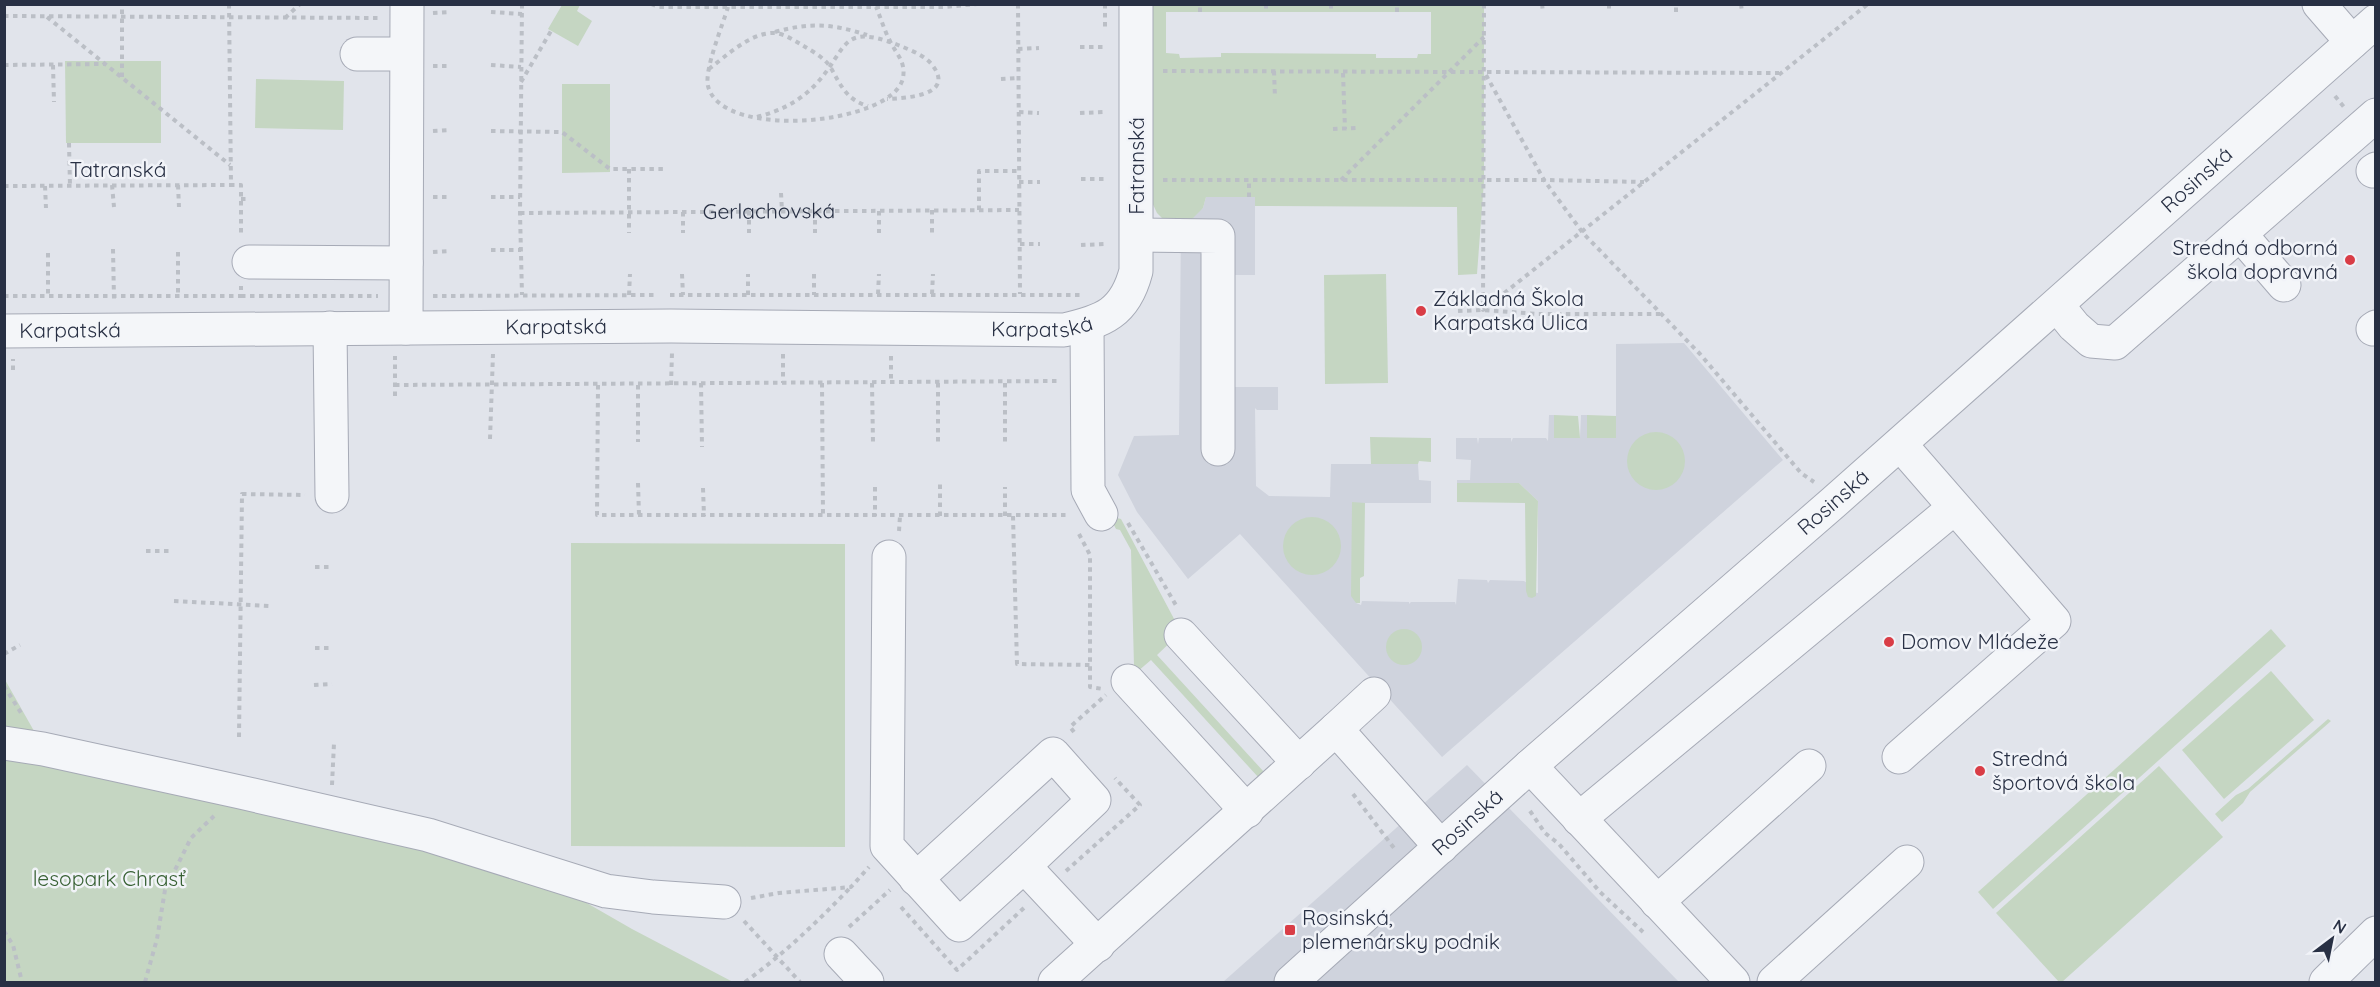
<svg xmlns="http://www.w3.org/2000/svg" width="2380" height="987" viewBox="0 0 2380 987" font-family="Quicksand,sans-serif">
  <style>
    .built { fill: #cfd3dd }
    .green { fill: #c5d6c2; fill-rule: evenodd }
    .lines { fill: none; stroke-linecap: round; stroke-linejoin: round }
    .minor-casing { stroke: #a6aab6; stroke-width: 35 }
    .path { stroke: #bbbfc6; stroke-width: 4; stroke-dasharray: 4.5 4.5; stroke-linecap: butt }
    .minor { stroke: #f4f6f9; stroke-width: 33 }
    .poi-dot { fill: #d93d46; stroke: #f1f3f8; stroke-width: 2 }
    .labels { text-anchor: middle; stroke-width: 5; stroke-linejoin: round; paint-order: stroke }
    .street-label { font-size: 21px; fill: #283044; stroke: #f1f3f8 }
    .poi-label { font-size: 21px; fill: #283044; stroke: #f1f3f8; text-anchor: start }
    .park-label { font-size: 21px; fill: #386134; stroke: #f1f3f8 }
  </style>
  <rect width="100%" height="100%" fill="#e1e4eb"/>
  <!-- built -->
  <g class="built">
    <polygon points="1206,197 1255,197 1255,275 1234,275 1234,387 1278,387 1278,410 1257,410 1255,408 1256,486 1269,496 1330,497 1331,464 1418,464 1419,480 1431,481 1431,503 1352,503 1356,603 1361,605 1362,601 1409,602 1409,604 1411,602 1455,602 1456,605 1458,579 1487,580 1488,583 1490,580 1524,581 1527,583 1526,591 1538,593 1538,501 1519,483 1457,483 1457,480 1470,480 1471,460 1456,459 1456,438 1477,438 1478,444 1479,438 1511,438 1511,442 1513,438 1546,438 1548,441 1549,415 1554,415 1554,437 1580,438 1581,415 1587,415 1587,438 1616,438 1616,344 1684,343 1783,460 1442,757 1240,534 1188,579 1137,512 1118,475 1134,436 1179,435 1181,224 1203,208"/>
    <polygon points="1467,765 1679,982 1223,982"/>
  </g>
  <!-- green -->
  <g class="green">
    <polygon points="562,5 580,5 577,11 592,21 578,46 548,29"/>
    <path d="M 1149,5 L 1484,5 L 1484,181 L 1477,274 L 1458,275 L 1457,207 L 1255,206 L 1255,197 L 1206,197 L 1203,208 L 1189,222 L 1164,220 L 1157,213 L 1149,196 ZM 1166,12 L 1431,12 L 1431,54 L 1418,54 L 1417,58 L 1376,58 L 1376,54 L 1221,53 L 1221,57 L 1180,58 L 1179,54 L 1166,53 Z"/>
    <polygon points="65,61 161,61 161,143 66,143"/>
    <polygon points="256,79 344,81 343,130 255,128"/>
    <polygon points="562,84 610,84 610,172 562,173"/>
    <polygon points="1386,274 1388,383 1325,384 1324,275"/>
    <polygon points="1554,415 1578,416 1580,438 1554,438"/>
    <polygon points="1587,415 1616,416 1616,438 1587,438"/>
    <circle cx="1656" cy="461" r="29"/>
    <polygon points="1370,437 1431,438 1431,462 1419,461 1418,464 1371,464"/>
    <polygon points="1457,483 1519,483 1538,501 1536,596 1532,598 1528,597 1526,591 1525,503 1457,502"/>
    <polygon points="1352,502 1365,503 1364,576 1360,578 1360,603 1356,603 1351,596"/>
    <polygon points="1113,517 1121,519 1181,632 1157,655 1264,772 1259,778 1151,660 1131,677 1134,666 1131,550 1120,530 1116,529 1111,519"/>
    <circle cx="1312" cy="546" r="29"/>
    <polygon points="571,543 845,544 845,847 571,846"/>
    <polygon points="2271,629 2286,646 1993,909 1978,892"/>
    <circle cx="1404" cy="647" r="18"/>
    <polygon points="2271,671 2314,720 2224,799 2182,750"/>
    <polygon points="4,678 34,731 503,855 632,929 733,982 5,982"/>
    <polygon points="2328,719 2331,721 2250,792 2243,803 2222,822 2215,814 2236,795 2248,789"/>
    <polygon points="2159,766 2223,837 2062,982 2059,982 1996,913"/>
  </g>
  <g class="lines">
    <defs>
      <g id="minor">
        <polyline points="2319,4 2352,42"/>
        <polyline points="357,54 406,54"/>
        <polyline points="2373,171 2376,169"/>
        <polyline points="2240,234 2284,285"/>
        <polyline points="1137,235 1218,236 1218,449"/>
        <polyline points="249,262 406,263"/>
        <polyline points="2057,305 2074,326 2091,341 2115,343 2376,115"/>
        <polyline points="1087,325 1088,490 1101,514"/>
        <polyline points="330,328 332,496"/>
        <polyline points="406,328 407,4"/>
        <polyline points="2373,329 2376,327"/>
        <path id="s2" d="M 4,331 L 671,326 L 1064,330 C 1104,321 1125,313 1136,271 L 1136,4"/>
        <polyline points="889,557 887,846 959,925 1024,866 1098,945"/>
        <polyline points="1181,635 1299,763"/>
        <polyline points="1128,681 1247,811"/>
        <polyline points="1336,729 1374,694"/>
        <polyline points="4,743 43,749 240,792 428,835 606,891 653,897 724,902"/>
        <polyline points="1899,757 2054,621 1900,444"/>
        <polyline points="1530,766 1733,982"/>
        <polyline points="1579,819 1954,508"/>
        <polyline points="916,879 1053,754 1094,800 1024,866"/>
        <polyline points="1657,902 1809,766"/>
        <polyline points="841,954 867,982"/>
        <polyline points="1055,982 1336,729 1441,847"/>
        <path id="s3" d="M 1291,982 L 1530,766 L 1834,502 L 2376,21"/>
        <polyline points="1774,982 1907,862"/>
        <polyline points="2326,982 2376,933"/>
      </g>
    </defs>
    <!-- minor casing -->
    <use href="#minor" class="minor-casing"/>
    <!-- path -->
    <g class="path">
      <polyline points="229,4 231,185 241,185 241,237"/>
      <polyline points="522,4 520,213 522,295"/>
      <polyline points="651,4 659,7 945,7 977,4"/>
      <polyline points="1018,4 1020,294"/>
      <polyline points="1105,4 1105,31"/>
      <polyline points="1266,4 1266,12"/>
      <polyline points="1331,4 1331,12"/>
      <polyline points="1484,4 1483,310 1868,4"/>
      <polyline points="1542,4 1543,12"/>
      <polyline points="1609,4 1609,12"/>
      <polyline points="1741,4 1742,12"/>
      <path d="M 728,7 C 723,24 704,70 708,86 C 721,141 893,125 903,78 C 906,61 896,54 890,41 C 884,30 881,18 876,7"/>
      <polyline points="491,12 522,14"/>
      <polyline points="1200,12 1200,4"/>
      <polyline points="1397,12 1397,4"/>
      <polyline points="1676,12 1676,4"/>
      <polyline points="433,13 450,12"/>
      <polyline points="4,16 379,18"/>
      <polyline points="47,17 230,165"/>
      <polyline points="285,18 300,4"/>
      <path d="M 775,32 C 811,22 833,24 867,35"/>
      <polyline points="1080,47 1105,47"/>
      <polyline points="1018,49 1039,48"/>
      <polyline points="4,65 105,64"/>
      <polyline points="53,65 54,102"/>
      <polyline points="491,65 521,67"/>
      <polyline points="433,66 450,66"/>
      <path d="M 709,69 C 726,56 750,33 773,33 C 784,33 793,40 802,45 C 812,51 825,58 831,68 C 841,86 847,100 868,106"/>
      <polyline points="1163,71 1779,73"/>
      <polyline points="1274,71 1275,98"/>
      <polyline points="1343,73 1345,129"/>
      <polyline points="1486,75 1544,180 1644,182"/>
      <polyline points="122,77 122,4"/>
      <polyline points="1001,79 1018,78"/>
      <polyline points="521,82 551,31"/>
      <polyline points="2335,96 2344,107"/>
      <polyline points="1019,112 1039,113"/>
      <polyline points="1080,113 1105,112"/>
      <path d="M 757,117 C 780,111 799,102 816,84 C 848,50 839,22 898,45 C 910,50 925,55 933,66 C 955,96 905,98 887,99"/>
      <polyline points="1333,129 1356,128"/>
      <polyline points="433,131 450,130"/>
      <polyline points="491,131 562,132 610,169 667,169"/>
      <polyline points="69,143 70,186"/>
      <polyline points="629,169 629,233"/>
      <polyline points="1081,179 1108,179"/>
      <polyline points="1163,180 1544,180 1583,233 1700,354 1801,473 1814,482"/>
      <polyline points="1341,180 1484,37"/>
      <polyline points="1019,182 1040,182"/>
      <polyline points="112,185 114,207"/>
      <polyline points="178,185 179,207"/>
      <polyline points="4,186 231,185"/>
      <polyline points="45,186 46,208"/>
      <polyline points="781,193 782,211"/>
      <polyline points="433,197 450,197"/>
      <polyline points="491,197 520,197"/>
      <polyline points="1249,197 1249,180"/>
      <polyline points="241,199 249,199"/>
      <polyline points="932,210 932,233"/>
      <polyline points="979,210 979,171 1019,171"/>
      <polyline points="749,211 749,233"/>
      <polyline points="815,211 815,233"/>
      <polyline points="879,211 879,233"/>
      <polyline points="683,212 683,233"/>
      <path id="s1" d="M 520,213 L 1019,210"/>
      <polyline points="1020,244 1040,244"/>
      <polyline points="1081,245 1106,244"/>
      <polyline points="113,249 114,299"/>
      <polyline points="491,250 521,250"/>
      <polyline points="178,252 178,297"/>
      <polyline points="433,252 450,251"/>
      <polyline points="48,253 48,298"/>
      <polyline points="682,274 683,295"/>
      <polyline points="814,274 814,295"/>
      <polyline points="878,294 879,274"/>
      <polyline points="932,294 933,274"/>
      <polyline points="629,295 630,274"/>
      <polyline points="670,295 1080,295"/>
      <polyline points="748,295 748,274"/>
      <polyline points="4,296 241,296 241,286"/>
      <polyline points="241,296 378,296"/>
      <polyline points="433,296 657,295"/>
      <polyline points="1458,311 1483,310 1538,314 1660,314"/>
      <polyline points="783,354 783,383"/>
      <polyline points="891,356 891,382"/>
      <polyline points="13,370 13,359"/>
      <polyline points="701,383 702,447"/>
      <polyline points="822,383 823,516"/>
      <polyline points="872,383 873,442"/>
      <polyline points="938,383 938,442"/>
      <polyline points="1005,383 1005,443"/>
      <polyline points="395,385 1060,381"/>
      <polyline points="598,385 597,515 1068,515"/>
      <polyline points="638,385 638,442"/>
      <polyline points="671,385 672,353"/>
      <polyline points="395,396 395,356"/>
      <polyline points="490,439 493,354"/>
      <polyline points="638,483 639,515"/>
      <polyline points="875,487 875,516"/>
      <polyline points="703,488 704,516"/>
      <polyline points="940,516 940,484"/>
      <polyline points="1005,516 1005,487"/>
      <polyline points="1013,516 1017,664 1090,665"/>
      <polyline points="1128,523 1177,607"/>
      <polyline points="899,531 900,516"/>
      <polyline points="1079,534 1090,555 1090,687 1103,689"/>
      <polyline points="146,551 173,551"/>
      <polyline points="315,567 330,567"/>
      <polyline points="174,601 270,606"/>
      <polyline points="315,648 331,648"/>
      <polyline points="4,654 20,645"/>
      <polyline points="314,685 332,684"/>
      <polyline points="4,686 23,716"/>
      <polyline points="1074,732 1070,727 1106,695"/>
      <polyline points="239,737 242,494 305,495"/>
      <polyline points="332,785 334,743"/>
      <polyline points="1353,794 1394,848"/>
      <polyline points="1530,811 1545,833 1559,844 1600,892 1643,932"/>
      <polyline points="1066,871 1140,805 1115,778"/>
      <polyline points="751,898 779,893 851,887 869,867"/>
      <polyline points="901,907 957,970 1025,907"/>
      <polyline points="744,921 800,982"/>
      <polyline points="849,927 890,890"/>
      <polyline points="4,931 13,945 22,982"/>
      <polyline points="145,982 157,939 165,890 191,838 214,816"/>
      <path d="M 745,982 C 784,954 817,922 851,887"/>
    </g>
    <!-- minor -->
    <use href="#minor" class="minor"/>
  </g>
  <!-- markers -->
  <g class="poi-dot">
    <circle cx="2350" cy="260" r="6"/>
    <circle cx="1421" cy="311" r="6"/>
    <circle cx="1889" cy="642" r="6"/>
    <circle cx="1980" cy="771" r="6"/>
    <rect x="1284" y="924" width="12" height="12" rx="3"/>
  </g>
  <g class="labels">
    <!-- street labels -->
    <g class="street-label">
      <text transform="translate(1137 166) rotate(-90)" y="7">Fatranská</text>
      <text x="118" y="177">Tatranská</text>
      <text dy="7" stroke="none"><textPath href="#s3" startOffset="1210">Rosinská</textPath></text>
      <text dy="7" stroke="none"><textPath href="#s1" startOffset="249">Gerlachovská</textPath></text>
      <text dy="7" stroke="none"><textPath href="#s2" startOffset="1038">Karpatská</textPath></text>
      <text dy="7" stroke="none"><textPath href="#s2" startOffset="552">Karpatská</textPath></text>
      <text dy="7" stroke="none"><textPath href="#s2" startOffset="66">Karpatská</textPath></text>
      <text dy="7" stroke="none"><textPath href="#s3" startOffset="724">Rosinská</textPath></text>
      <text dy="7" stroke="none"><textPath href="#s3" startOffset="238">Rosinská</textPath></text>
    </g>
    <!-- poi labels -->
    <g class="poi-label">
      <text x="2338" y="255" text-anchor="end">Stredná odborná<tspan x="2338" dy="24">škola dopravná</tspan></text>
      <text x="1433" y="306">Základná Škola<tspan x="1433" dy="24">Karpatská Ulica</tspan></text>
      <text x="1901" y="649">Domov Mládeže</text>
      <text x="1992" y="766">Stredná<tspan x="1992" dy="24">športová škola</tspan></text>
      <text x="1302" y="925">Rosinská,<tspan x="1302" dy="24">plemenársky podnik</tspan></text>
    </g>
    <!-- park labels -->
    <g class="park-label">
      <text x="109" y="886">lesopark Chrasť</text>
    </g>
  </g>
  <!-- border -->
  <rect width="2380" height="987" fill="none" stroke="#283044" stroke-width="12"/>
  <!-- north arrow -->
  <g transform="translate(2332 939) rotate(32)" stroke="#f1f3f8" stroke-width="4.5" paint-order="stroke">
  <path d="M0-4.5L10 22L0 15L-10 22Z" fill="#283044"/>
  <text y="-9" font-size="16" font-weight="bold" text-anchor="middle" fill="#283044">N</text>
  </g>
</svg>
